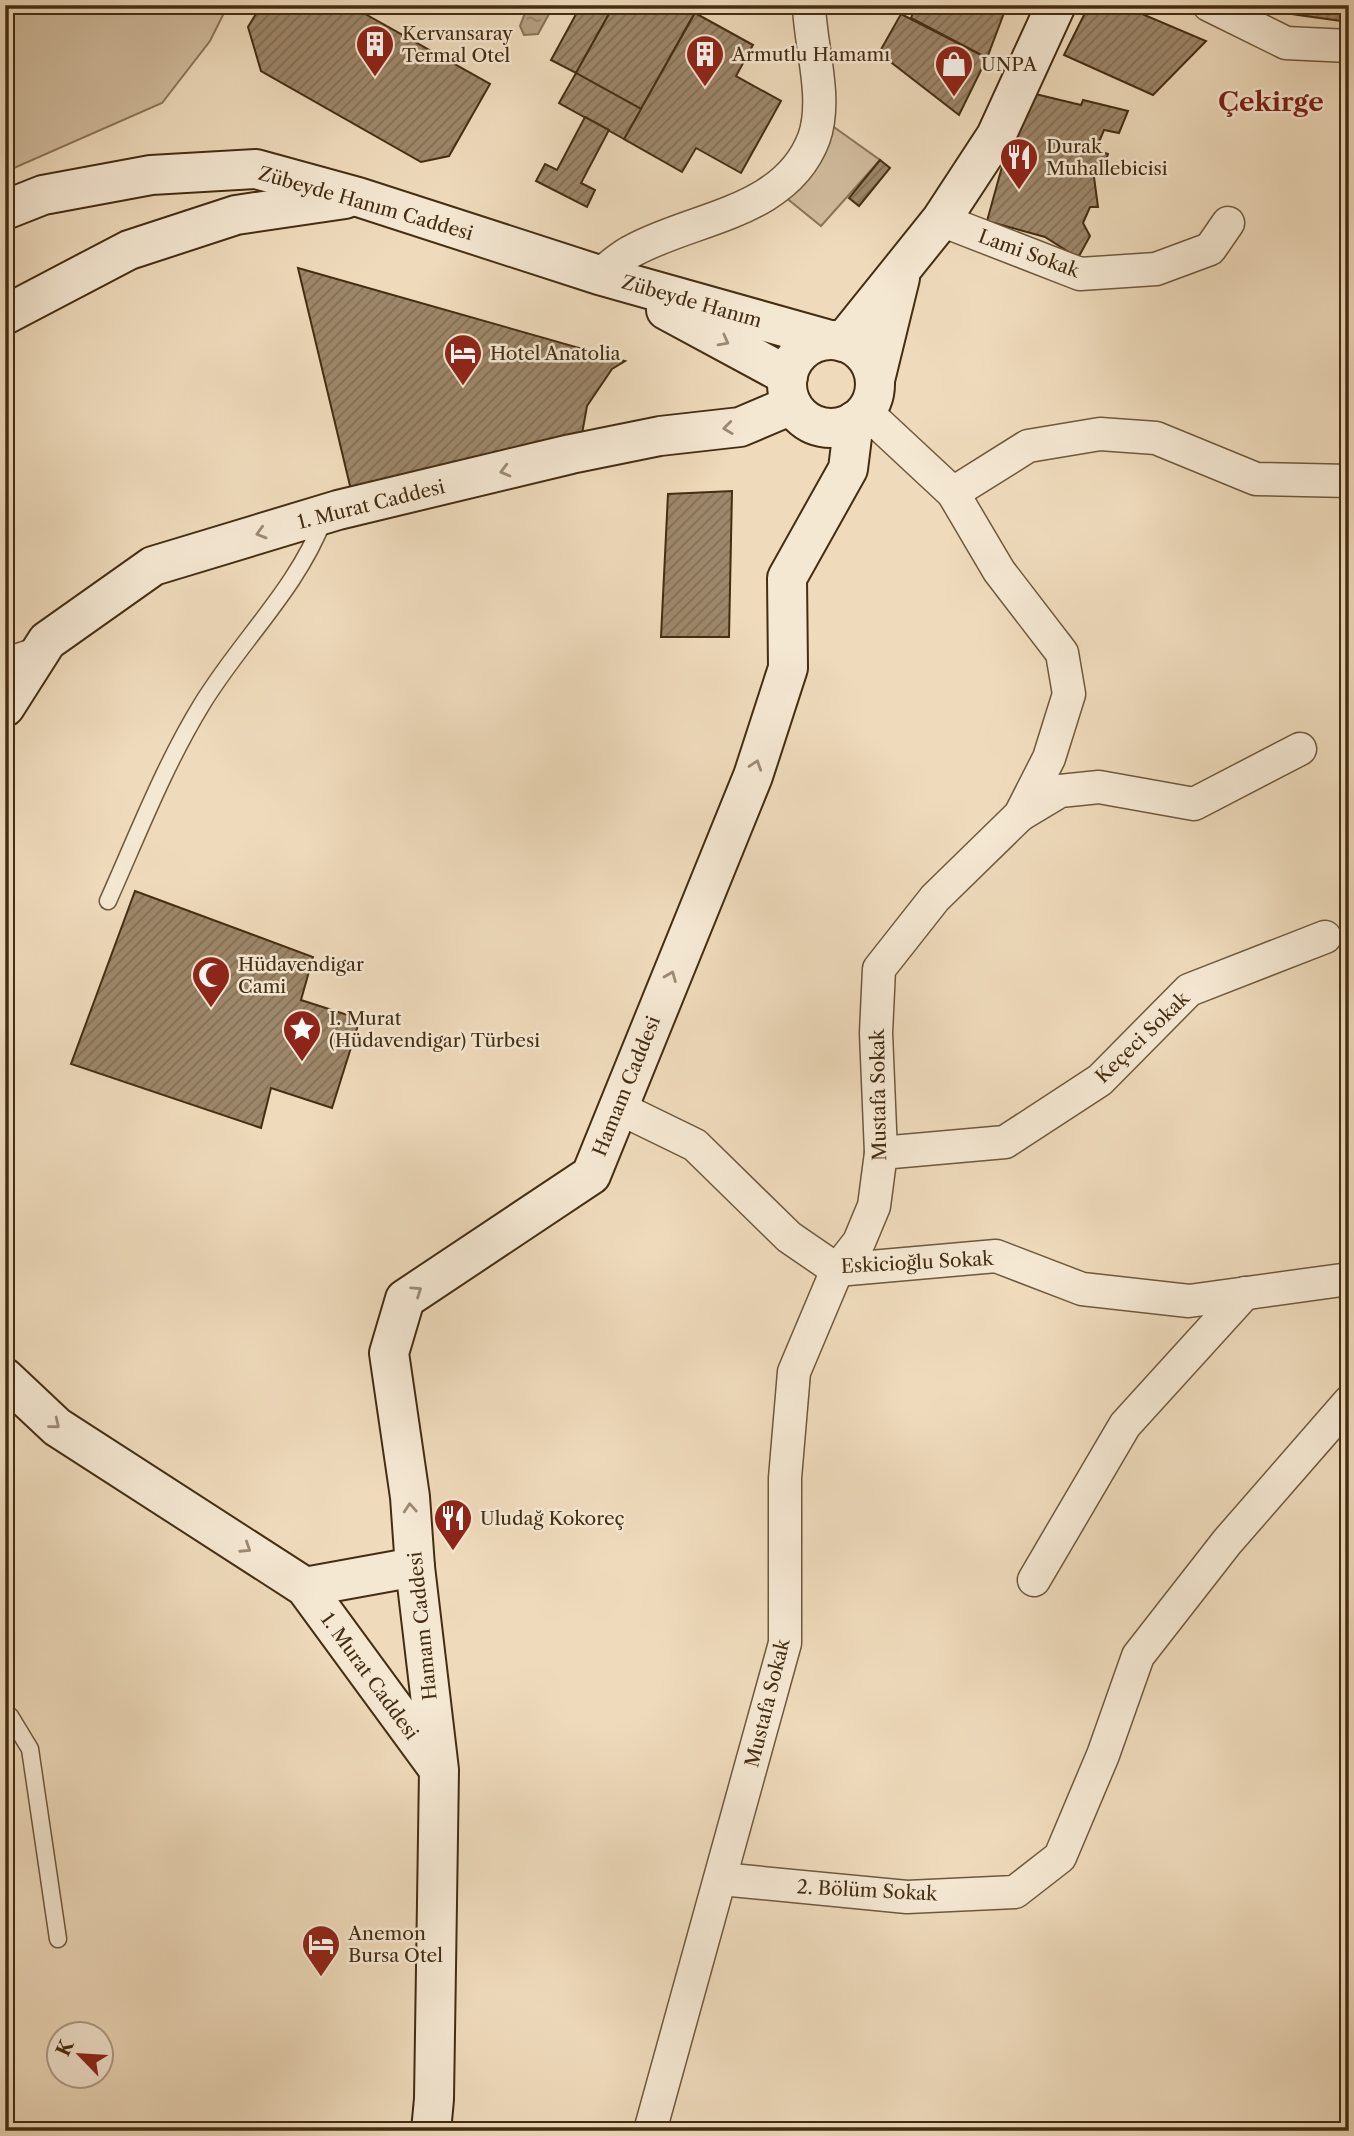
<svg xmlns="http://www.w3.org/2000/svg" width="1354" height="2136" viewBox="0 0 1354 2136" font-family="'Libre Caslon Text',serif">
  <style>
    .green { fill: #d2bd9f; stroke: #8b7558; stroke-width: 2 }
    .water { fill: url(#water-ripples); stroke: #887255; stroke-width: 2 }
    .building { fill: url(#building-hatch); stroke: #442d12; stroke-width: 2 }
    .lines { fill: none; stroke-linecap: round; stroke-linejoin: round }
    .service-casing { stroke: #6f583c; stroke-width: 19 }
    .minor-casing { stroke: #6f583c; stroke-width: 35 }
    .secondary-casing { stroke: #442d12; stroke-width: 42 }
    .service { stroke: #f5e8d3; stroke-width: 16 }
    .minor { stroke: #f5e8d3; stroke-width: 32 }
    .secondary { stroke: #f5e8d3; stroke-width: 38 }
    .oneway { stroke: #9c8a72 }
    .labels { text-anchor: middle; stroke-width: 5; stroke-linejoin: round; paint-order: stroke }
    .poi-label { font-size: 19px; fill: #442d12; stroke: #f5e8d3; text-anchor: start }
    .street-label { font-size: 19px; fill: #442d12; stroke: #f5e8d3 }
    .district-label { font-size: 26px; font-weight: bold; fill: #7a1f14; stroke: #f5e8d3 }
  </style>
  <defs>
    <pattern id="water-ripples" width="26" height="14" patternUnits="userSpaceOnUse" patternTransform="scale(1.75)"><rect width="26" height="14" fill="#b5a082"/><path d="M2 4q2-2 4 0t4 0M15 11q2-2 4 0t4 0" fill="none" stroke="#958369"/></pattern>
    <pattern id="building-hatch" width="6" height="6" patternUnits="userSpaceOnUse" patternTransform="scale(1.75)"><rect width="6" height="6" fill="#9d876a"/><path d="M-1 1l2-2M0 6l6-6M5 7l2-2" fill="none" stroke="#826f56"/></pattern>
  </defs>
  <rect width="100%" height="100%" fill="#efdbbc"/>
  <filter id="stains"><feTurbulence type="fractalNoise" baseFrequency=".00286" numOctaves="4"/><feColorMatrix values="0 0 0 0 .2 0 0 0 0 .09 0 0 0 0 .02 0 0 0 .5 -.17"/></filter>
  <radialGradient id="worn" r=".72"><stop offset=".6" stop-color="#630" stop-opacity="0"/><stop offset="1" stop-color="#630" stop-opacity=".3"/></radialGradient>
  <!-- green -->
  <g class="green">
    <polygon points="5,5 228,5 210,41 162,103 5,172"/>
    <polygon points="817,115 880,160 821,226 774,188"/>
  </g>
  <!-- water -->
  <polygon class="water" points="528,5 554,5 538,34 524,35 520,26"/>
  <!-- building -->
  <g class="building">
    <polygon points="251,5 349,5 490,84 449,156 421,162 261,71 248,27 259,9"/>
    <polygon points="581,5 614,5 576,73 551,60"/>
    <polygon points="614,5 699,5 641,109 576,73"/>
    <polygon points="916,5 1007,5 987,58 911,18"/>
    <polygon points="1089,5 1121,5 1206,41 1153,95 1064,55"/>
    <polygon points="1235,5 1349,5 1349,22 1298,15"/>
    <polygon points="695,13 753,45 736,76 781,101 741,173 696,148 682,172 624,139"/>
    <polygon points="901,14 987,58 959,115 879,53"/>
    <polygon points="576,73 641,109 624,139 559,103"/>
    <polygon points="1023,91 1081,105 1083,100 1128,111 1119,133 1104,130 1096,149 1108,154 1102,171 1096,170 1094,177 1098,207 1090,207 1083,223 1090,236 1078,258 1045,237 987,221"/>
    <polygon points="585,117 609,130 581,183 595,190 587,207 536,181 545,164 557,170"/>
    <polygon points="880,160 890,168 859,206 849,198"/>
    <polygon points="298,268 625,361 612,369 587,406 582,434 351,490"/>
    <polygon points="732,491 729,637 661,637 668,494"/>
    <polygon points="135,891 313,957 301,1000 360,1019 332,1108 271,1088 261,1128 71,1064"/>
  </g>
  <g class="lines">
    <defs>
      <g id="service">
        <polyline points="5,656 35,646"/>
        <path d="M 108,901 C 138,834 164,766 202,704 C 241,640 297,589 324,518"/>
        <polyline points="5,1715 10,1716 30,1749 58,1939"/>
      </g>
      <g id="minor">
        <polyline points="1209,5 1286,43 1349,46"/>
        <polyline points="941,220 1080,274 1156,269 1210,249 1228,223"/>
        <path d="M 599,275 C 610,267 621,256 634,250 C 695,217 786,213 814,138 C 828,98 810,46 809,5"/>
        <polyline points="953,493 1028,446 1100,434 1156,438 1256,479 1349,481"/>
        <polyline points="1020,815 1060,791 1099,787 1194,804 1300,749"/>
        <polyline points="617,1107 695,1145 789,1237 837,1270 996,1256 1082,1289 1189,1301 1349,1279"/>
        <polyline points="881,1153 1005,1142 1100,1080 1189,990 1325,937"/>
        <polyline points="1034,1580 1125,1425 1245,1293"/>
        <polyline points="721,1879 907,1897 1015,1892 1060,1857 1103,1755 1138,1656 1227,1542 1349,1402"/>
        <polyline points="650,2131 785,1643 785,1478 794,1372 837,1270 859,1242 874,1206 881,1153 876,1033 879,969 935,898 1020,815 1049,758 1069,694 1062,653 999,571 953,493 865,411"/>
      </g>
      <g id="secondary">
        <polyline points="5,210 43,195 151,175 256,169 358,197 599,275 830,340"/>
        <polyline points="666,310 788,376"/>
        <polyline points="5,315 129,250 236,215 345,199"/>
        <circle cx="831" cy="384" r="44"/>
        <polyline points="843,342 941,220 996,136 1056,5"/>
        <polyline points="875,380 900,278"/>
        <polyline points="5,707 47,641 153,566 338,510 571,454 660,436 740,427 792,405"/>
        <polyline points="5,1378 57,1427 305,1587 437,1767"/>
        <polyline points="305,1587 415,1567"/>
        <polyline points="431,2131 434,2099 439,1770 415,1567 410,1497 389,1353 405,1299 591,1175 753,776 788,668 787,578 848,469 854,421"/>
      </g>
    </defs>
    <!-- service casing -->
    <use href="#service" class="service-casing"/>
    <!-- minor casing -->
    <use href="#minor" class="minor-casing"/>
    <!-- secondary casing -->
    <use href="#secondary" class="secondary-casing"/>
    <!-- service -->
    <use href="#service" class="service"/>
    <!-- minor -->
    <use href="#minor" class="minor"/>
    <!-- secondary -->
    <use href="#secondary" class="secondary"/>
  </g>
  <!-- one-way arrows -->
  <defs><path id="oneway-chevron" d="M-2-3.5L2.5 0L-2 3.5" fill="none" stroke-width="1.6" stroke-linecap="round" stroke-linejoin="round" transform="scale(1.75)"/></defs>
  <g class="oneway">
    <use href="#oneway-chevron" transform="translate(724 341) rotate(28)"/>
    <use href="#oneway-chevron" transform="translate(728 428) rotate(173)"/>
    <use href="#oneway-chevron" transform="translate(505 471) rotate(165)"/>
    <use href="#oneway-chevron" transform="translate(261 533) rotate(164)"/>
    <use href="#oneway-chevron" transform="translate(756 765) rotate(-72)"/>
    <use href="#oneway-chevron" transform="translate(671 976) rotate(-68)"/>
    <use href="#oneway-chevron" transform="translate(417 1291) rotate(-34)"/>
    <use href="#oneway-chevron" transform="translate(55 1424) rotate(39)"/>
    <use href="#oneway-chevron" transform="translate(410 1508) rotate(-94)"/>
    <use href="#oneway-chevron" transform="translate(246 1548) rotate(33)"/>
  </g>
  <!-- icons -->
  <defs>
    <symbol id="building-pin" viewBox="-11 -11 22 30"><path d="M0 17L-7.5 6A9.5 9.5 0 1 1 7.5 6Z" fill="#8f2418" stroke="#f5e8d3"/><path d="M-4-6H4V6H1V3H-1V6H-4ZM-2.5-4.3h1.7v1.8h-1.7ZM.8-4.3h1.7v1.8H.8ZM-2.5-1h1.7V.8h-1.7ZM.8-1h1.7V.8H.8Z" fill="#fff"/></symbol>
    <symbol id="shop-pin" viewBox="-11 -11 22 30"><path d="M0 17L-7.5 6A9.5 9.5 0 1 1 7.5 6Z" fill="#8f2418" stroke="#f5e8d3"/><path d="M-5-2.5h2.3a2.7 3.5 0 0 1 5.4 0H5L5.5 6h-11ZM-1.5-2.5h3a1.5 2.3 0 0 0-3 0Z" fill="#fff"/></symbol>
    <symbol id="restaurant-pin" viewBox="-11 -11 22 30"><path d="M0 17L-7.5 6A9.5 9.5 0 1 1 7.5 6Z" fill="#8f2418" stroke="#f5e8d3"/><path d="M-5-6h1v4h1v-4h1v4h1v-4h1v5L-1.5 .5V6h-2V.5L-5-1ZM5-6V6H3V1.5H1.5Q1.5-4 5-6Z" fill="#fff"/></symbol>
    <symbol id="hotel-pin" viewBox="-11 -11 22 30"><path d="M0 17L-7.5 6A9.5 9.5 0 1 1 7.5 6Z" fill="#8f2418" stroke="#f5e8d3"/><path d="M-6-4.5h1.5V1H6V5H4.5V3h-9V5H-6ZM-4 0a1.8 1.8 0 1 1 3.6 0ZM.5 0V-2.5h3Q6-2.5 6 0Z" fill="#fff"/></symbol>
    <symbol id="mosque-pin" viewBox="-11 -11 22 30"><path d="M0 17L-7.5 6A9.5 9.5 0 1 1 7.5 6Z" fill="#8f2418" stroke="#f5e8d3"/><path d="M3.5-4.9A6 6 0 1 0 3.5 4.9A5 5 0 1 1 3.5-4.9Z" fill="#fff"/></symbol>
    <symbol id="sight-pin" viewBox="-11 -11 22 30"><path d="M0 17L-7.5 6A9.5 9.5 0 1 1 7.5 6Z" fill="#8f2418" stroke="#f5e8d3"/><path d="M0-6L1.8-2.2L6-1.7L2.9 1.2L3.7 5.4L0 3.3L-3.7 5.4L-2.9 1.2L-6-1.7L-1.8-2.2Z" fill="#fff"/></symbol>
  </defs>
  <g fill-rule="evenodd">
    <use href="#building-pin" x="353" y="22" width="44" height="60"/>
    <use href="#building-pin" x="683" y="32" width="44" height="60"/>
    <use href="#shop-pin" x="932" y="42" width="44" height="60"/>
    <use href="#restaurant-pin" x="997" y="135" width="44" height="60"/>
    <use href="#hotel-pin" x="441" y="331" width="44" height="60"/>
    <use href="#mosque-pin" x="189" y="953" width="44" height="60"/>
    <use href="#sight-pin" x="280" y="1007" width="44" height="60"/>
    <use href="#restaurant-pin" x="431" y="1496" width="44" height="60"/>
    <use href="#hotel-pin" x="299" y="1922" width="44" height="60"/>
  </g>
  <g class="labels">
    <!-- poi labels -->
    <g class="poi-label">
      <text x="402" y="40">Kervansaray<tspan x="402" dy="22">Termal Otel</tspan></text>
      <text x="732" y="61">Armutlu Hamamı</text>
      <text x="981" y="71">UNPA</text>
      <text x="1046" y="153">Durak<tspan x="1046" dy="22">Muhallebicisi</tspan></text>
      <text x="490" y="360">Hotel Anatolia</text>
      <text x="238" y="971">Hüdavendigar<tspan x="238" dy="22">Cami</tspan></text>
      <text x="329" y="1025">I. Murat<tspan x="329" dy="22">(Hüdavendigar) Türbesi</tspan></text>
      <text x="480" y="1525">Uludağ Kokoreç</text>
      <text x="348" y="1940">Anemon<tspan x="348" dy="22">Bursa Otel</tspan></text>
    </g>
    <!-- street labels -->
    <g class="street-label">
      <text transform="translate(366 203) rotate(16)" y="7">Zübeyde Hanım Caddesi</text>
      <text transform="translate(1029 253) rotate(20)" y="7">Lami Sokak</text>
      <text transform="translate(692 301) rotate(16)" y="7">Zübeyde Hanım</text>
      <text transform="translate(371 504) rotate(-14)" y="7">1. Murat Caddesi</text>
      <text transform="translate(1142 1037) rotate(-44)" y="7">Keçeci Sokak</text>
      <text transform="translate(626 1086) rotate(-68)" y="7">Hamam Caddesi</text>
      <text transform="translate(878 1095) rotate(-91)" y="7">Mustafa Sokak</text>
      <text transform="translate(917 1262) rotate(-3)" y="7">Eskicioğlu Sokak</text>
      <text transform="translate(422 1626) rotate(-96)" y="7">Hamam Caddesi</text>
      <text transform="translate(370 1676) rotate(54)" y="7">1. Murat Caddesi</text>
      <text transform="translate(767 1703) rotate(-76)" y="7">Mustafa Sokak</text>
      <text transform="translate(867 1890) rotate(3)" y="7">2. Bölüm Sokak</text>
    </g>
    <!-- district labels -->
    <g class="district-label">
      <text x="1271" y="111">Çekirge</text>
    </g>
  </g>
  <!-- margin -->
  <rect width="1354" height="2136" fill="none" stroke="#efdbbc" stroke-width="28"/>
  <rect x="7" y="7" width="1340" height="2122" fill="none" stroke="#442d12" stroke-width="3.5"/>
  <rect x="14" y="14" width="1326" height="2108" fill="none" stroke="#442d12" stroke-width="2"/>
  <!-- north arrow -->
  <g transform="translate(80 2055) rotate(295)"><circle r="33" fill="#f5e8d3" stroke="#ae9d86" stroke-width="2"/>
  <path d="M0-5L12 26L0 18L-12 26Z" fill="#8f2418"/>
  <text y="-10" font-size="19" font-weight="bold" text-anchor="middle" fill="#442d12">K</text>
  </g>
  <rect width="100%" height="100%" filter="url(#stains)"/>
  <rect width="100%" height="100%" fill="url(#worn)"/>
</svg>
